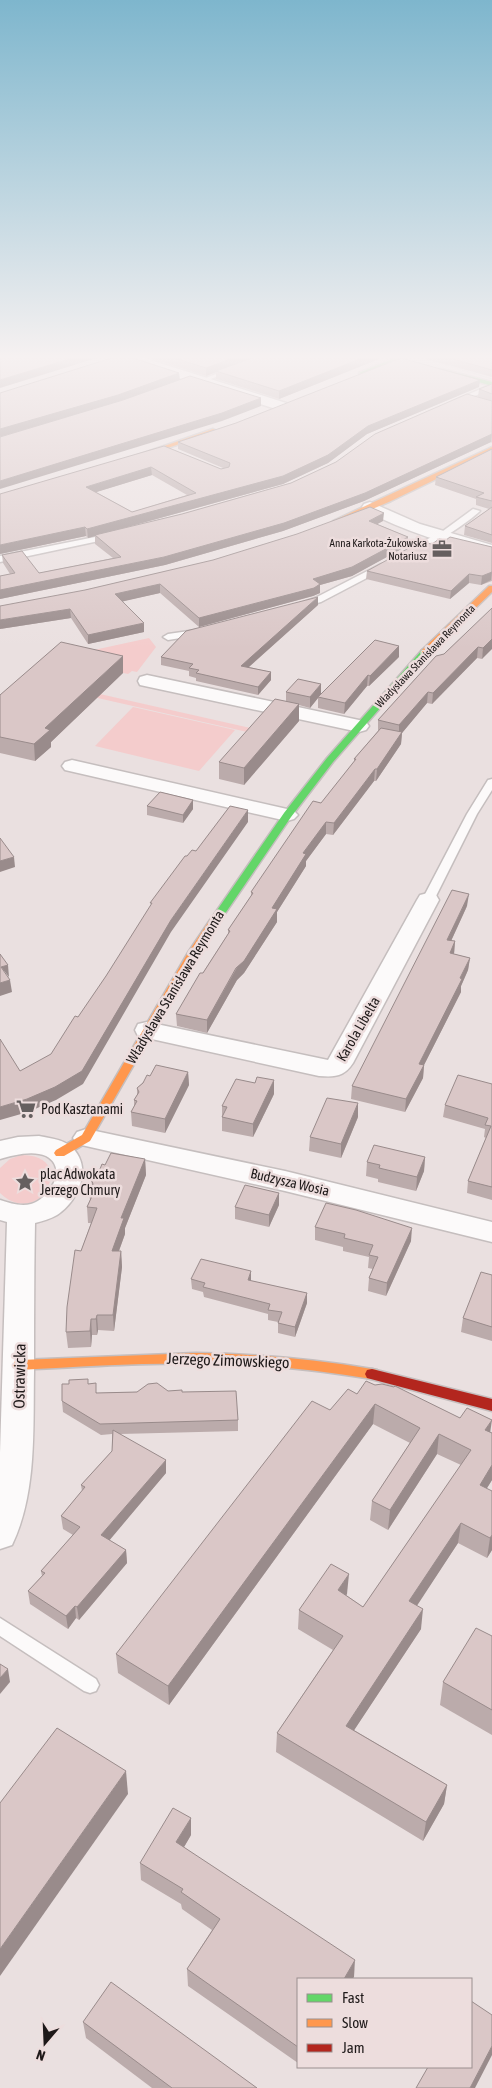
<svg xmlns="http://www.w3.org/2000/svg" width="492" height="2088" viewBox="0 0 492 2088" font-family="'Asap Condensed',sans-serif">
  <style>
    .green { fill: #f4cccc }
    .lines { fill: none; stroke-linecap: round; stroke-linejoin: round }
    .lane-casing { stroke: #c5bebe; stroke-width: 3 }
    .street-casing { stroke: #c5bebe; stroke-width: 3 }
    .fast-casing { stroke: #c5bebe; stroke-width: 3 }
    .slow-casing { stroke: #c5bebe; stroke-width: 3 }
    .jam-casing { stroke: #c5bebe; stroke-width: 3 }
    .lane { fill: #fcfafa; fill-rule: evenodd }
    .street { fill: #fcfafa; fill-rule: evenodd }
    .fast { fill: #63d668; fill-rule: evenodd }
    .slow { fill: #ff974d; fill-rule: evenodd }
    .jam { fill: #b3261e; fill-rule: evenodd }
    .tram { stroke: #d4d1d1; stroke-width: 1 }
    .wall { fill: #bbabab; fill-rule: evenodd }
    .shaded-wall { fill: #998b8b }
    .building { fill: #dac7c7; stroke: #998b8b; fill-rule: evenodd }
    .labels { text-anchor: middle; stroke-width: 5; stroke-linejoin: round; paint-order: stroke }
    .far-poi-label { font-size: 11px; fill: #1e1919; stroke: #eddddd; text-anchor: end }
    .far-street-label { font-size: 11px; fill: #1e1919; stroke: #eddddd }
    .street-label { font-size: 14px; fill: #1e1919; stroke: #eddddd }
    .poi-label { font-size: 14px; fill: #1e1919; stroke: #eddddd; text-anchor: start }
    .near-street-label { font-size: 16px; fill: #1e1919; stroke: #eddddd }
  </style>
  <rect width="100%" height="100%" fill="#eae0e0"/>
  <!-- green -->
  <g class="green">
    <polygon points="149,638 156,647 137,672 132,671 128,674 57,658"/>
    <polygon points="91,692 259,730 256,734 80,694"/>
    <polygon points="133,707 235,730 199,771 95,746"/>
    <path d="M 21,1155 C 34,1155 45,1158 51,1170 C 52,1201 22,1215 0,1193 L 0,1168 L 10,1159 Z"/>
  </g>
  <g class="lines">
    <defs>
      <g id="lane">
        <polygon points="229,369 234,370 203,382 198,381"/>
        <polygon points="492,384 492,389 457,403 451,402"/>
        <path d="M 473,509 L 480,511 C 470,521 416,559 405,551 L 443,531 Z"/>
        <polygon points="110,534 114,536 113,538 0,562 0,556"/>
        <polygon points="381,564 384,565 384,569 321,602 302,607 298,604 315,598"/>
        <polygon points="196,630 201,633 199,635 168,640 163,637 168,634"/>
        <polygon points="492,779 492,790 477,814 434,900 432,902 424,902 422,900 467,814 488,780"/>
        <polygon points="0,1618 96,1679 99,1685 96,1691 90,1693 84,1691 0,1636"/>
      </g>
      <g id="street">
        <polygon points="120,357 141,357 286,403 288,406 286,409 276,409 122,360"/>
        <path d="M 370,502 L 420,524 L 492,545 L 492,555 C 448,544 405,532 364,510 L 362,507 L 364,504 Z"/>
        <polygon points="147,675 359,720 366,722 369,726 366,730 359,732 140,685 138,681 140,677"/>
        <polygon points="72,760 287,809 294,811 298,815 294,819 287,821 65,770 62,766 65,762"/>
        <path d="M 428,893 L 436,895 L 439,900 L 353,1063 C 344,1077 335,1077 319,1076 L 147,1038 L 138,1036 L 135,1030 L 138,1024 L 147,1022 L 328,1060 L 417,900 L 420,895 Z"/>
        <polygon points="86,1129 285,1171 492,1222 492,1242 285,1191 77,1144 73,1138 77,1132"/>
        <path d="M 39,1136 C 49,1138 60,1139 69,1145 C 94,1164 80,1200 57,1215 C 50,1219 43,1221 35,1223 C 34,1273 34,1322 34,1372 C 33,1429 37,1493 12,1545 L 0,1549 L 0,1453 L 7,1222 L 0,1220 L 0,1200 C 10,1203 21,1207 31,1204 C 49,1199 69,1168 46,1156 C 33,1150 13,1155 0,1159 L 0,1141 L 18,1137 Z"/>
      </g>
      <g id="fast">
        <polygon points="397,357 406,357 364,374 359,373"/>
        <polygon points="441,369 492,382 492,386 441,371"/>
        <polygon points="422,650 428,650 429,652 333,762 291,817 220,921 212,921 211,919 284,813 327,758"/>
      </g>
      <g id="slow">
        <polygon points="213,429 215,430 215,432 132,460 127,459"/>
        <polygon points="492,447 492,452 391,501 340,523 333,521"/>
        <polygon points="489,586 492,586 492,592 428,654 422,654 422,650"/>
        <polygon points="216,916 221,919 199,951 90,1141 64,1156 56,1156 54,1153 56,1150 82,1135 189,951 212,917"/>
        <path d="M 196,1353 C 256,1354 313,1359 372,1369 L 377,1370 L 379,1374 L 377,1378 L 372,1379 C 328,1372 284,1366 240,1365 C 167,1361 93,1366 20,1370 L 15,1369 L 13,1365 L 15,1361 L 20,1360 Z"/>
      </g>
      <polygon id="jam" points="372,1369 492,1399 492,1411 367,1378 365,1374 367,1370"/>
    </defs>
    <!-- lane casing -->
    <use href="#lane" class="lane-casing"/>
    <!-- street casing -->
    <use href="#street" class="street-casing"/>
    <!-- fast casing -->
    <use href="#fast" class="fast-casing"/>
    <!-- slow casing -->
    <use href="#slow" class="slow-casing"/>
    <!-- jam casing -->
    <use href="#jam" class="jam-casing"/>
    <!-- lane -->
    <use href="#lane" class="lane"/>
    <!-- street -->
    <use href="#street" class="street"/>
    <!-- fast -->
    <use href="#fast" class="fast"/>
    <!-- slow -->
    <use href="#slow" class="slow"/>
    <!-- jam -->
    <use href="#jam" class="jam"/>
    <!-- tram -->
    <polyline class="tram" points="420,357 492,379"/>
  </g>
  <!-- wall -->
  <g class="wall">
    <polygon points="147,357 379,357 379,359 279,399 216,379 216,372 206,376"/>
    <polygon points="427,357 492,357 492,377 426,359"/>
    <path d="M 492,384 L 492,443 L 491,442 L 364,501 L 283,531 L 165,565 L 0,599 L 0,576 L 10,574 L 3,563 L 2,555 L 39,573 L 113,558 L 95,544 L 95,536 L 88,538 L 86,536 L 0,554 L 164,446 L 221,469 L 223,468 L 178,449 L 178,442 L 479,387 L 367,434 L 328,463 L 283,484 L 106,533 L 182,514 L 291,483 L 483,399 L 478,397 L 479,389 ZM 152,475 L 187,495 L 132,512 L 96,492 Z"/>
    <polygon points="492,449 492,543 464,535 465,526 489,509 476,505 476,499 435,485 436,477"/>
    <polygon points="383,521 377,524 408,537 407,546 352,576 320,585 320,593 313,596 199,627 160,593 123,601 144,632 88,644 71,618 0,629 85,590"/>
    <polygon points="446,540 492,547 492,581 481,585 469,583 450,599 366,579 367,571 432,544"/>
    <polygon points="318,605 249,667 271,672 271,680 258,695 196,681 196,678 189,676 189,671 161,665 161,657"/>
    <polygon points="492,608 482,659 477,658 432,704 427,703 402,733 401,744 376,781 374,781 333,835 326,834 306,861 306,866 277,912 277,922 244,973 237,980 207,1033 177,1026 176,1014 228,934 228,930 251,896 251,892 354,762 354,759 378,731 378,720 444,654"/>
    <polygon points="399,657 369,686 367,686 344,714 318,708 318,698 310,708 299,705 299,721 244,785 219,779 219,762 286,701 286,692 321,694"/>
    <polygon points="123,673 51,742 51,747 35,761 0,753 0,695"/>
    <polygon points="193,800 193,809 183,823 147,815 147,806"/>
    <polygon points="467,906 451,941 455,941 454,954 470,958 468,970 461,986 461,992 424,1065 423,1078 405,1112 351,1099 352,1086"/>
    <polygon points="188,1072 189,1085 165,1133 132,1126 131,1112 134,1107 134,1100 137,1095 137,1088 150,1076"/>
    <polygon points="492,1084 492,1200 467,1193 468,1181 486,1138 484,1137 485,1129 443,1117 445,1105"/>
    <polygon points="274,1094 253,1137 222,1131 222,1106"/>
    <polygon points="358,1117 341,1158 309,1151 310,1137"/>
    <polygon points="425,1157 424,1171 416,1191 378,1182 378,1179 366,1176 367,1162"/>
    <polygon points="145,1159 146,1175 125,1228 125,1234 119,1251 121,1251 122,1267 114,1331 98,1330 97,1335 92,1335 91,1347 68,1348 66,1332 81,1251 91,1223 88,1223 87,1207 90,1200 89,1193 92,1187 91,1178 98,1174 105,1165"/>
    <polygon points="279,1193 279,1205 269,1227 235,1219 235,1207"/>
    <polygon points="315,1227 411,1241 386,1296 368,1291 369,1278 373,1269 368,1268 369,1257 343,1251 343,1247 315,1240"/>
    <polygon points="492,1275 492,1341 461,1332 463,1318"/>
    <polygon points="191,1279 251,1281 307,1293 307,1303 295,1337 278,1333 278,1322 268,1320 268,1314 204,1297 203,1292 192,1289"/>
    <polygon points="88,1384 97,1393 168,1391 182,1392 238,1420 238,1431 120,1434 166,1473 109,1540 126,1550 127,1563 79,1620 76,1618 68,1629 30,1604 28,1591 42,1576 41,1571 73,1535 63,1529 61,1516 82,1491 81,1485 112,1451 112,1434 101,1435 63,1412 62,1401"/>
    <polygon points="375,1385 460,1418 492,1433 492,1480 487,1488 492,1550 487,1558 458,1543 416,1606 421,1629 354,1730 447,1785 444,1804 423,1841 276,1752 277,1733 333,1650 298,1629 299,1610 347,1594 346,1595 363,1607 461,1465 437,1454 388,1530 370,1520 372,1501 410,1443 373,1424 169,1705 118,1673 116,1654 330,1410 357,1394"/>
    <polygon points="492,1636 492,1735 440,1705 443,1682"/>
    <polygon points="191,1835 184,1847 354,1977 352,1979 298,1979 298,2063 188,1986 187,1969 212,1930 182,1909 181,1904 141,1880 140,1863"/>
    <polygon points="83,2022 257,2088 152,2088 86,2038"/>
  </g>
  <!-- shaded-wall -->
  <g class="shaded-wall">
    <polygon points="76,357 100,357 0,388 0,380"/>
    <polygon points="236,357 255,357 206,376 206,368"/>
    <polygon points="365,357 379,357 379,359 279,399 279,391"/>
    <polygon points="179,373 180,380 118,402 0,437 0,429"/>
    <polygon points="480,380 479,387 367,434 328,463 283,484 88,538 87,529 283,476 368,426"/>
    <polygon points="261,398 261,406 222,421 0,489 0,481"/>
    <polygon points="492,434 491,442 364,501 283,531 165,565 0,599 0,590 164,557"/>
    <polygon points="151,467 152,475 87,495 86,487"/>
    <polygon points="384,513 383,521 368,529 369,521"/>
    <polygon points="85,527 86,536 0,554 0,545"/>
    <polygon points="408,537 407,546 352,576 320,585 320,593 313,596 199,627 199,618 313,579"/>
    <polygon points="492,572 491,580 481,585 482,576"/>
    <polygon points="469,574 469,583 450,599 451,591"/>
    <polygon points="160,584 160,593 116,603 115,594"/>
    <polygon points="318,597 318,605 241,674 241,666"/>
    <polygon points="70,609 71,618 0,629 0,620"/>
    <polygon points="144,623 144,632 88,644 88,635"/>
    <polygon points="492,639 492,649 482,659 483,648"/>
    <polygon points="399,646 399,657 369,686 370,676"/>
    <polygon points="478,647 477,658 432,704 433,693"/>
    <polygon points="123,656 123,673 51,742 51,747 35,761 34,744 45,728"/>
    <polygon points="271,672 271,680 258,695 258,687"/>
    <polygon points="368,675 367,686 344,714 345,703"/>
    <polygon points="321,684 321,695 318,697 318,698 310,708 310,697"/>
    <polygon points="428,692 427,703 402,733 401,744 376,781 377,769 399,736 399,725"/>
    <polygon points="299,704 299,721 244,785 244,768"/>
    <polygon points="375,769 374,781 333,835 334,823"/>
    <polygon points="193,800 193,809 183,823 183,815"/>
    <polygon points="248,810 248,822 171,932 83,1084 56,1100 28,1112 0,1120 0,1107 27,1099 171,920"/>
    <polygon points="326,822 326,834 306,861 306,866 277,912 277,922 244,973 237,980 207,1033 207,1020 303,853"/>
    <polygon points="14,857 15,867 0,872 0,861"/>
    <polygon points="469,894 467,906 446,952 447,940"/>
    <polygon points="455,941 454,954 450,953"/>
    <polygon points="470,958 468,970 461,986 461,992 423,1067 424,1065 423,1078 405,1112 406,1099 419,1064"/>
    <polygon points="8,965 9,977 1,967"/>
    <polygon points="10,980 12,992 0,996 0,983"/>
    <polygon points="188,1072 189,1085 165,1133 165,1119"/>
    <polygon points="274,1080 274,1094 253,1137 253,1124"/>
    <polygon points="358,1103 358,1117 341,1158 341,1144"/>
    <polygon points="425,1157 424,1171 416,1191 417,1177"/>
    <polygon points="145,1159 146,1175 125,1228 125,1234 113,1267 112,1251 121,1218"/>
    <polygon points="279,1193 279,1205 269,1227 269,1215"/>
    <polygon points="412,1228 411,1241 386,1296 387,1283"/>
    <polygon points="121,1251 122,1267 114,1331 113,1315"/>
    <polygon points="251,1271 251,1281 248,1280"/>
    <polygon points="307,1293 307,1303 295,1337 295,1327"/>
    <polygon points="97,1315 98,1330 97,1335 96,1319"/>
    <polygon points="91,1319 92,1335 91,1347 90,1331"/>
    <polygon points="375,1404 373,1424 169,1705 168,1686"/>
    <polygon points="492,1420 489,1440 485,1430"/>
    <polygon points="439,1434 437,1454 388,1530 390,1510"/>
    <polygon points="166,1460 166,1473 103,1548 101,1535"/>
    <polygon points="492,1465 492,1480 477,1504 480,1485"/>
    <polygon points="461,1523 458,1543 407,1621 409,1601"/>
    <polygon points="492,1535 492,1550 487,1558 490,1538"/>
    <polygon points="126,1550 127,1563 79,1620 77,1607"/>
    <polygon points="349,1574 347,1594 337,1610 338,1590"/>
    <polygon points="75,1606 76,1618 68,1629 66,1616"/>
    <polygon points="423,1609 421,1629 345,1744 346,1726"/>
    <polygon points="8,1669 10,1682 0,1694 0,1678"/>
    <polygon points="126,1771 128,1794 0,1976 0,1949"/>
    <polygon points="447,1785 444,1804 423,1841 426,1822"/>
    <polygon points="191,1818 191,1835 177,1859 176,1842"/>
    <polygon points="355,1960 354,1977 352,1979 344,1979"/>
    <polygon points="492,2046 492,2055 475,2088 470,2088"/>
  </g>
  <!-- building -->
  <g class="building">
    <polygon points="0,357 76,357 0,380"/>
    <polygon points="115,357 130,357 179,373 118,395 0,429 0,393"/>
    <polygon points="171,357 236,357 206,368"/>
    <polygon points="255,357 365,357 279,391 216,371"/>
    <polygon points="446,357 492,357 492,370"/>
    <path d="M 401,358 L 480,380 L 368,426 L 328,455 L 283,476 L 87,529 L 85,527 L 0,545 L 0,494 L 164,446 L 221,469 L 229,467 L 230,463 L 178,442 L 236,423 ZM 151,467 L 196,493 L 132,512 L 86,487 Z"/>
    <polygon points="190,376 261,398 222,413 0,481 0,437 123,400"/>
    <polygon points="492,384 492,394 479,389"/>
    <polygon points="467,394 492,401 492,434 365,493 284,523 164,557 0,590 0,576 15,573 2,555 22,551 39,573 121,557 95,535 182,514 291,483 336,462 375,434"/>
    <polygon points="492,449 492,501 476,497 484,493 436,477"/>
    <polygon points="370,507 384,513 369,521 408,537 352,567 313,579 320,584 314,588 199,618 160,584 115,594 144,623 88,635 70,609 0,620 0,606 85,590 213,560 297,534"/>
    <polygon points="492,507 492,535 465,526"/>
    <polygon points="450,537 492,547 492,572 482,576 469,574 451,591 367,571 420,542 432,544 439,539 446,540"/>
    <polygon points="318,597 241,666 271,672 258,687 196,673 199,670 189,668 193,664 161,657 186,631"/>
    <polygon points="492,608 492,639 483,648 478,647 433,693 428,692 399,725 378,720 436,656 444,654"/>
    <polygon points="375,640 399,646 370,676 368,675 345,703 318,697"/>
    <polygon points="61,642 123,656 45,728 50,730 34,744 0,737 0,695"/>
    <polygon points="298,679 321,684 310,697 286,692"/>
    <polygon points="275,699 299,704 244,768 219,762"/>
    <polygon points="381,728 402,732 377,769 375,769 334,823 326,822 303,853 306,854 272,908 277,909 244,961 236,968 207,1020 176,1014 200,973 203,973 230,931 228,930 253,893 251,892 313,801 321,803 356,759 354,759"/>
    <polygon points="160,792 193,800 183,815 147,806"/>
    <polygon points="230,806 248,810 171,920 82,1071 55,1087 27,1099 0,1107 0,1039 20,1071 51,1054 75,1016 78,1017 106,976 152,903 150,903 185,856 187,856 192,850 196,851"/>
    <polygon points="0,838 14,857 0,861"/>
    <polygon points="452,890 469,894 447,940 455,941 450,953 470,958 460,978 462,979 419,1064 424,1065 406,1099 352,1086"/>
    <polygon points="0,954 8,965 1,967 10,980 0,983"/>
    <polygon points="156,1065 188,1072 165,1119 131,1112 137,1101 134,1100 139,1092 137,1088 143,1083 147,1075 150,1076"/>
    <polygon points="458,1075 492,1084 492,1187 468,1181 491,1126 485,1125 488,1118 445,1105"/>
    <polygon points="257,1077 274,1080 253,1124 222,1117 227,1107 222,1106 236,1079 255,1083"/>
    <polygon points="327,1098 358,1103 341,1144 310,1137"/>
    <polygon points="374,1145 425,1157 417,1177 379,1168 380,1165 367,1162"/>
    <polygon points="111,1153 145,1159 121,1218 124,1218 112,1251 121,1251 113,1315 97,1315 96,1319 91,1319 90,1331 66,1332 67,1307 75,1250 81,1251 97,1208 87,1207 93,1194 89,1193 93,1184 91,1178 98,1174 102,1164 105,1165"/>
    <polygon points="245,1185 279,1193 269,1215 235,1207"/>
    <polygon points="326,1203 356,1210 412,1228 387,1283 369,1278 378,1257 369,1255 373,1245 344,1238 345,1234 315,1227"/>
    <polygon points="201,1259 251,1271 248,1280 307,1293 295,1327 278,1323 282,1312 268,1310 270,1304 203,1287 205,1283 191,1279"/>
    <polygon points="481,1272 492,1275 492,1327 463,1318"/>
    <polygon points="88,1379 88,1384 96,1383 96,1393 137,1392 148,1384 157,1383 168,1391 182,1390 182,1392 236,1391 238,1420 100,1424 62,1401 62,1384 69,1384 69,1380"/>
    <polygon points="366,1381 375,1385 382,1384 394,1387 395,1386 460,1418 467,1408 492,1420 485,1430 492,1433 492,1465 480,1485 492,1491 492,1535 490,1538 461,1523 409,1601 423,1609 346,1726 447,1785 426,1822 277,1733 343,1636 299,1610 331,1564 349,1574 338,1590 363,1607 471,1450 439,1434 390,1510 372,1501 420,1428 375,1404 168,1686 116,1654 312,1401 330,1410 348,1389 357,1394"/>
    <polygon points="113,1430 166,1460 101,1535 126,1550 77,1607 75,1606 66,1616 28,1591 45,1573 41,1571 80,1527 61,1516 85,1487 81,1485 112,1451"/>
    <polygon points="476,1628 492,1636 492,1710 443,1682"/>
    <polygon points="0,1664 8,1669 0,1678"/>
    <polygon points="57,1728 126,1771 0,1949 0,1803"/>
    <polygon points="173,1808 191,1818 176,1842 355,1960 344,1979 298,1979 298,2047 187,1969 220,1919 181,1892 183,1889 140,1863"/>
    <polygon points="111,1982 257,2088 172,2088 83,2022"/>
    <polygon points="471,2001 492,2015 492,2046 470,2088 416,2088 428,2067 471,2067"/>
  </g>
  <!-- sky -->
  <linearGradient id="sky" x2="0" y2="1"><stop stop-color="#7eb6cd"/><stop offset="0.55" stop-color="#f6f1f1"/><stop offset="1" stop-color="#f6f1f1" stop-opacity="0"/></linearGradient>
  <rect width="492" height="649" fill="url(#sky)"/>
  <!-- icons -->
  <defs>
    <symbol id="office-bare" viewBox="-9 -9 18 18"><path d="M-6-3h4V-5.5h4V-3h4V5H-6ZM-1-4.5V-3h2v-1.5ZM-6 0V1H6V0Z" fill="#655f5f" stroke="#eddddd" stroke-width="2.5" paint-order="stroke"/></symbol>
    <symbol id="supermarket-bare" viewBox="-9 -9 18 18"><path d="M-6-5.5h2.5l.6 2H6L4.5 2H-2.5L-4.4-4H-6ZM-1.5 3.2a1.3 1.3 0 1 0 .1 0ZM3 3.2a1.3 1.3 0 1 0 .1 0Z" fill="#655f5f" stroke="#eddddd" stroke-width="2.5" paint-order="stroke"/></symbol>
    <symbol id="sight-bare" viewBox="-9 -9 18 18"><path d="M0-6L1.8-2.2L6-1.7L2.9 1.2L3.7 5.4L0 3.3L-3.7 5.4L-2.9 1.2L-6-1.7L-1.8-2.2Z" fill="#655f5f" stroke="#eddddd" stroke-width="2.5" paint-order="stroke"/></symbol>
  </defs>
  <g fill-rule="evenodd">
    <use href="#office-bare" x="428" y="535" width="28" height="28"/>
    <use href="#supermarket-bare" x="12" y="1095" width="28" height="28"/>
    <use href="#sight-bare" x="11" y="1168" width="28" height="28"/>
  </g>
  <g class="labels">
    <!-- far-poi labels -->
    <g class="far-poi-label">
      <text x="427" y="547">Anna Karkota-Żukowska<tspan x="427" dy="13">Notariusz</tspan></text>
    </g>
    <!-- far-street labels -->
    <g class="far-street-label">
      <text transform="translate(425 656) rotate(-46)" y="4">Władysława Stanisława Reymonta</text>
    </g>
    <!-- street labels -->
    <g class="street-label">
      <text transform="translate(175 987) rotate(-59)" y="5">Władysława Stanisława Reymonta</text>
      <text transform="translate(358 1029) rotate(-60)" y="5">Karola Libelta</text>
      <text transform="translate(290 1182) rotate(13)" y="5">Budzysza Wosia</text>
    </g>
    <!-- poi labels -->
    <g class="poi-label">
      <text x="41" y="1114">Pod Kasztanami</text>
      <text x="40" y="1179">plac Adwokata<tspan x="40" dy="16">Jerzego Chmury</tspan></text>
    </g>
    <!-- near-street labels -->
    <g class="near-street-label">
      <text transform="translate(228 1360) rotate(2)" y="6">Jerzego Zimowskiego</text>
      <text transform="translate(19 1376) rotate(-89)" y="6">Ostrawicka</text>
    </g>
  </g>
  <!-- legend -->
  <rect x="297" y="1978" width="175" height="90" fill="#eddddd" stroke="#9a8f8f"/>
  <rect x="307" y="1994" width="25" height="8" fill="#63d668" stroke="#9a8f8f"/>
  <text x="342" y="2003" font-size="15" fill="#1e1919">Fast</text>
  <rect x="307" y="2019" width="25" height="8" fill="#ff974d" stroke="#9a8f8f"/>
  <text x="342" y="2028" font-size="15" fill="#1e1919">Slow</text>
  <rect x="307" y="2044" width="25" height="8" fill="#b3261e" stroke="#9a8f8f"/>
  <text x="342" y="2053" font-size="15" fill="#1e1919">Jam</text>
  <!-- north arrow -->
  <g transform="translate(45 2043) rotate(199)" stroke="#eddddd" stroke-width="4" paint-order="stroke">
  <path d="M0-4L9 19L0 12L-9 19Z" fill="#1e1919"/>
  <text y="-8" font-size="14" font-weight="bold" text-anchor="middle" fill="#1e1919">N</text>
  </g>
</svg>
